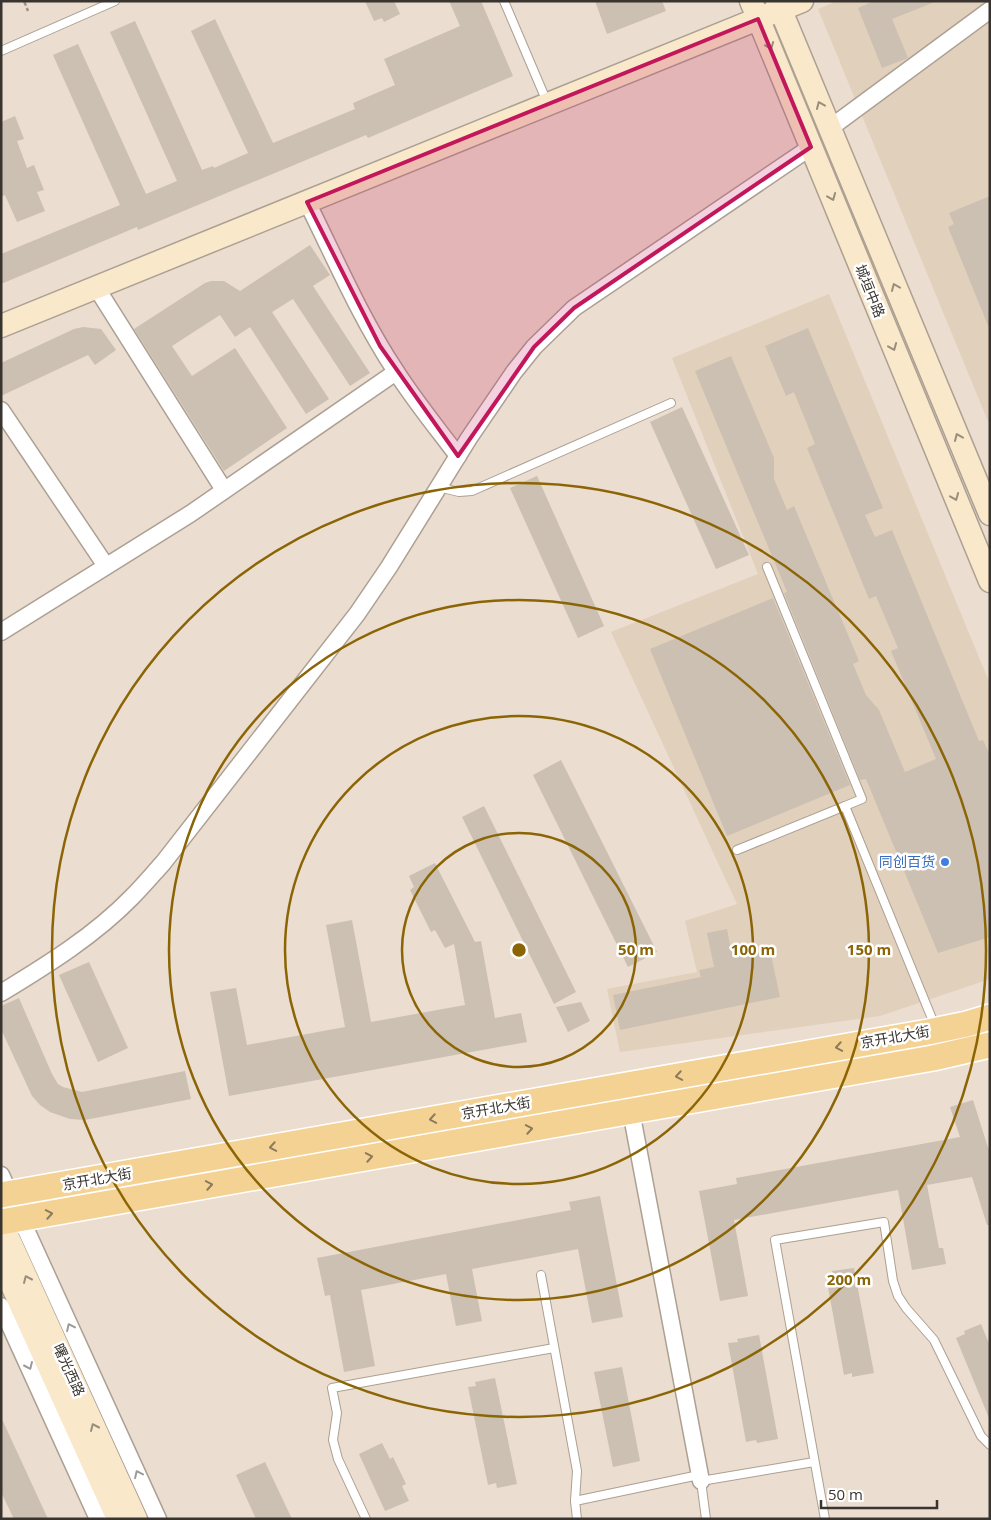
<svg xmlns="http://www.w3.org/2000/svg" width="991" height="1520" viewBox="0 0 991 1520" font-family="'Open Sans','Noto Sans SC',sans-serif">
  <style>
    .built { fill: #e1d0bc }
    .building { fill: #ccc0b2 }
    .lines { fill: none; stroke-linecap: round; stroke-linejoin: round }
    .lane-casing { stroke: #aca093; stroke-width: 10 }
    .street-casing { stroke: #aca093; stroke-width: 19 }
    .secondary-casing { stroke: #aca093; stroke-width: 25 }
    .primary-casing { stroke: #fff; stroke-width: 28 }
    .path { stroke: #9c9288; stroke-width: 2.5; stroke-dasharray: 5 2.5; stroke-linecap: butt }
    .lane { stroke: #fff; stroke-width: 8 }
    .street { stroke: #fff; stroke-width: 16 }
    .secondary { stroke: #f9e8ca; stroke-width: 22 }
    .primary { stroke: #f4d294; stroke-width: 25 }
    .oneway { stroke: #998e7c }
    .oneway2 { stroke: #8d7b5c }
    .oneway3 { stroke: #9c9a97 }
    .marked { fill: #c2185b; fill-opacity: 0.2; stroke: #c2185b; stroke-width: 4; stroke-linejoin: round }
    .ring { fill: none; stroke: #8b6505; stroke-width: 2.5 }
    .shop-dot { fill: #3f7fe0; stroke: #fff; stroke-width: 2 }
    .labels { text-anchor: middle; stroke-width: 5; stroke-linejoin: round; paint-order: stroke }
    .street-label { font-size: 14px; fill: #39342f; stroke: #fff }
    .shop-label { font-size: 14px; fill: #366cbe; stroke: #fff; text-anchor: end }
    .centre { fill: #8b6505; stroke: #fff; stroke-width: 2.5 }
    .ring-label { font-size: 15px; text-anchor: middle; font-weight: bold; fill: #8b6505; stroke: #fff; stroke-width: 5; stroke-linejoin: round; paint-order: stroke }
  </style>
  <rect width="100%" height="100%" fill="#ebddcf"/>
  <!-- built -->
  <g class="built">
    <polygon points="837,1 990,1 990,426 818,9"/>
    <polygon points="829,294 990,684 990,979 880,1016 620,1052 607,989 697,972 685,921 737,904 611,632 758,574 672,358"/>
  </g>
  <!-- building -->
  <g class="building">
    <polygon points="365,1 394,1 400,14 384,22 382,18 374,21"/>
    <polygon points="449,1 481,1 513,76 368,138 366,135 138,230 137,227 1,284 1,254 120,205 53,55 78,44 146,194 177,181 110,32 135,21 202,170 213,166 214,168 248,153 191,31 215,19 273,143 355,109 353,103 395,85 384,59 460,26"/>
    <polygon points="595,1 662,1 666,11 607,34"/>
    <polygon points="874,1 935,2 892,19 908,58 882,68 858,8"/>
    <polygon points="15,116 24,139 17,141 27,168 34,165 44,190 37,192 45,211 17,222 5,195 1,197 1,122"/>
    <polygon points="990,196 990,328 989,328 948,227 954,224 949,213"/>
    <polygon points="310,245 330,275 313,286 370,373 350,386 293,299 272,312 329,399 306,414 250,327 235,337 220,315 172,346 192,376 235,348 287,428 224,471 134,329 205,283 211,281 224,281 240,291"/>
    <polygon points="83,327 101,329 116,350 95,365 88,355 1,396 1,363 74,329"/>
    <polygon points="808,328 883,508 865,515 875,537 892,530 979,741 983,740 990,755 990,937 938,953 866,779 860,780 784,593 787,592 695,371 731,356 774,458 774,479 787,510 794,506 859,661 853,664 866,695 879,710 905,772 936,759 891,651 898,648 876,596 869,599 807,448 815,444 794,392 786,396 765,346"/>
    <polygon points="682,407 749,555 716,569 650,422"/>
    <polygon points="537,476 604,626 578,638 510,488"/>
    <polygon points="773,598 850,785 727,836 650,649"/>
    <polygon points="561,760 657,952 628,967 533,775"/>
    <polygon points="484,806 576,992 554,1004 462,817"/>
    <polygon points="435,863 475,942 481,941 495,1018 521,1013 527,1042 229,1096 210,992 236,988 247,1045 345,1027 326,925 352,920 371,1022 465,1005 454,944 445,948 435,930 431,932 410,890 414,887 409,876"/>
    <polygon points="727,929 730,945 757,944 760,957 771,955 780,997 620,1030 613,995 701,977 699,970 714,967 707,933"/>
    <polygon points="89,962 128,1048 98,1062 59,975"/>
    <polygon points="19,998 52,1074 58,1084 63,1087 82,1092 185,1071 191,1099 85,1120 70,1119 50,1112 40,1105 32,1096 1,1029 1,1006"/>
    <polygon points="581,1002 590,1021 568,1032 556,1007"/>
    <polygon points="973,1100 990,1154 990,1225 987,1225 972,1177 927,1185 939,1248 943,1248 946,1264 912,1270 898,1190 734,1220 748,1296 720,1301 699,1191 737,1184 736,1178 960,1137 950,1107"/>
    <polygon points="600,1196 623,1317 592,1323 578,1249 472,1269 482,1321 456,1326 446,1274 361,1290 375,1366 344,1372 330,1295 325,1296 317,1258 571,1210 569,1202"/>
    <polygon points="854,1268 874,1373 852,1377 852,1373 844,1375 826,1276 833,1275 832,1271"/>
    <polygon points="981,1324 990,1346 989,1418 956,1338 965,1334 964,1331"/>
    <polygon points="759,1335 778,1439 757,1443 756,1440 746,1442 728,1343 738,1342 737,1339"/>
    <polygon points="622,1367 640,1461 613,1467 594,1372"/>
    <polygon points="495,1378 517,1484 497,1488 496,1483 488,1485 468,1387 476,1386 475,1382"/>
    <polygon points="1,1417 48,1519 14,1519 1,1492"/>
    <polygon points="382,1443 390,1459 393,1457 406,1484 402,1486 409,1501 385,1511 359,1454"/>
    <polygon points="265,1462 292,1519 256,1519 236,1475"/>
  </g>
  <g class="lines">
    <defs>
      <g id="lane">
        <polyline points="504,1 547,102"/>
        <polyline points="1,51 115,1"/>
        <polyline points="438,487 459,492 472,491 671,403"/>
        <polyline points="767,567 862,799 845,806"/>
        <polyline points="737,850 845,806 935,1026"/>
        <polyline points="541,1275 577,1471 575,1501 577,1519"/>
        <polyline points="575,1501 699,1475"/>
        <polyline points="366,1519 338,1459 333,1440 337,1413 332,1388 554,1348"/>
        <polyline points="706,1519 701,1481 814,1462"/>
        <polyline points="825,1519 775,1240 884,1222 893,1281 898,1296 906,1308 934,1340 981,1436 990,1445"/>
      </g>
      <g id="street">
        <polyline points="830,128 990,10"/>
        <path d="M 307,202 C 335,258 360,317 395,370 C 414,400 437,428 458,456"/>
        <polyline points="96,287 224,490"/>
        <polyline points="1,410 106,566"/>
        <polyline points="1,632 190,514 396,372"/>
        <path d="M 1,993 C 47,965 94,936 132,897 C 143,886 153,874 163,863 L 357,614 L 389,567 L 469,438 L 514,372 L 534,347 L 574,308 L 811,147"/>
        <polyline points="631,1111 701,1481"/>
        <polyline points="1,1175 158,1519"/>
        <polyline points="1,1306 98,1519"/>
      </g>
      <g id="secondary">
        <polyline points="751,1 990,581"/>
        <polyline points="777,1 990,514"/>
        <polyline points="1,326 802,1"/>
        <polyline points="1,1222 136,1519"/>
        <polyline points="1,1261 118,1519"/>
      </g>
      <g id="primary">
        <polyline points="1,1195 928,1032 967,1024 990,1017"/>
        <polyline points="1,1222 933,1058 990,1045"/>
      </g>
    </defs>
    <!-- lane casing -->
    <use href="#lane" class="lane-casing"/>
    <!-- street casing -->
    <use href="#street" class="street-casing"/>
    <!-- secondary casing -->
    <use href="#secondary" class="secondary-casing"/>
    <!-- primary casing -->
    <use href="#primary" class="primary-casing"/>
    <!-- path -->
    <polyline class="path" points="24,1 28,11"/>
    <!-- lane -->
    <use href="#lane" class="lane"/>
    <!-- street -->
    <use href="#street" class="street"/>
    <!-- secondary -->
    <use href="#secondary" class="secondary"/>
    <!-- primary -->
    <use href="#primary" class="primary"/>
  </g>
  <!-- one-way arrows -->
  <defs><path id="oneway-chevron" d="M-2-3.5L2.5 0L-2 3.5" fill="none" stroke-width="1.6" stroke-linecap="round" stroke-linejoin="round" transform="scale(1.25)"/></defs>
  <g class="oneway">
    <use href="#oneway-chevron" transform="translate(770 46) rotate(68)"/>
    <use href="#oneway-chevron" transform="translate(820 105) rotate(-113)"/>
    <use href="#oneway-chevron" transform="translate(832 197) rotate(68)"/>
    <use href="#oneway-chevron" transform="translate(895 287) rotate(-113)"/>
    <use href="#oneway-chevron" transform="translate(893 347) rotate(68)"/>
    <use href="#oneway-chevron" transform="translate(958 437) rotate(-113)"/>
    <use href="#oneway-chevron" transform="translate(955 497) rotate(68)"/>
    <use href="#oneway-chevron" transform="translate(27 1279) rotate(-114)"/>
    <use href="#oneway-chevron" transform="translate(94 1427) rotate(-114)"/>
  </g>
  <g class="oneway2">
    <use href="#oneway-chevron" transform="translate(839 1047) rotate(170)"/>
    <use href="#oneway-chevron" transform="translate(679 1076) rotate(170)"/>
    <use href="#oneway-chevron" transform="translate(433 1119) rotate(170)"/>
    <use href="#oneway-chevron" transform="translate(529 1129) rotate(-10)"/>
    <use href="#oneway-chevron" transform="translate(273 1147) rotate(170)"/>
    <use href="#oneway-chevron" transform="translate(369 1157) rotate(-10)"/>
    <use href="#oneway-chevron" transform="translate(209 1185) rotate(-10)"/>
    <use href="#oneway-chevron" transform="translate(49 1214) rotate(-10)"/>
  </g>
  <g class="oneway3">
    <use href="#oneway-chevron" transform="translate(70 1327) rotate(-115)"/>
    <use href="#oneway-chevron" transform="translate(29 1366) rotate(66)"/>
    <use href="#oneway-chevron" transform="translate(138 1474) rotate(-115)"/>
  </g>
  <!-- marked area -->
  <path class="marked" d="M 758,19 L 811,147 L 574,308 L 534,347 L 458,456 L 380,346 L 307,202 Z"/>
  <!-- distance rings -->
  <g class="ring">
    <circle cx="519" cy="950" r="117"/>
    <circle cx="519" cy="950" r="234"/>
    <circle cx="519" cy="950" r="350"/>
    <circle cx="519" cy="950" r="467"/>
  </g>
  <!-- markers -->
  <circle class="shop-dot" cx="945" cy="862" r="5"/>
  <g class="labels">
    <!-- street labels -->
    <g class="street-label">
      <text transform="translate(870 291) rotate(68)" y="5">城垣中路</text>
      <text transform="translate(895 1037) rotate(-10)" y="5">京开北大街</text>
      <text transform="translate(496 1108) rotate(-10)" y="5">京开北大街</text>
      <text transform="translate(97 1179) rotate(-10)" y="5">京开北大街</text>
      <text transform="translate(69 1370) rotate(66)" y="5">曙光西路</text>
    </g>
    <!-- shop labels -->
    <g class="shop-label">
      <text x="935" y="867">同创百货</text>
    </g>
  </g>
  <circle cx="519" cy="950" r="8" class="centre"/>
  <g class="ring-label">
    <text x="636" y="955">50 m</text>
    <text x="753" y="955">100 m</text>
    <text x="869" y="955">150 m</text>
    <text x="849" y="1285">200 m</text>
  </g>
  <!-- border -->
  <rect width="991" height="1520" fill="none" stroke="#39342f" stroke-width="5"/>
  <!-- scale -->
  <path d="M821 1500v8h116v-8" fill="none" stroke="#39342f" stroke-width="2.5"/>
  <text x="828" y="1500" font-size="15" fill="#39342f" stroke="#ffffff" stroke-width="4" paint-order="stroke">50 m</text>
</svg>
